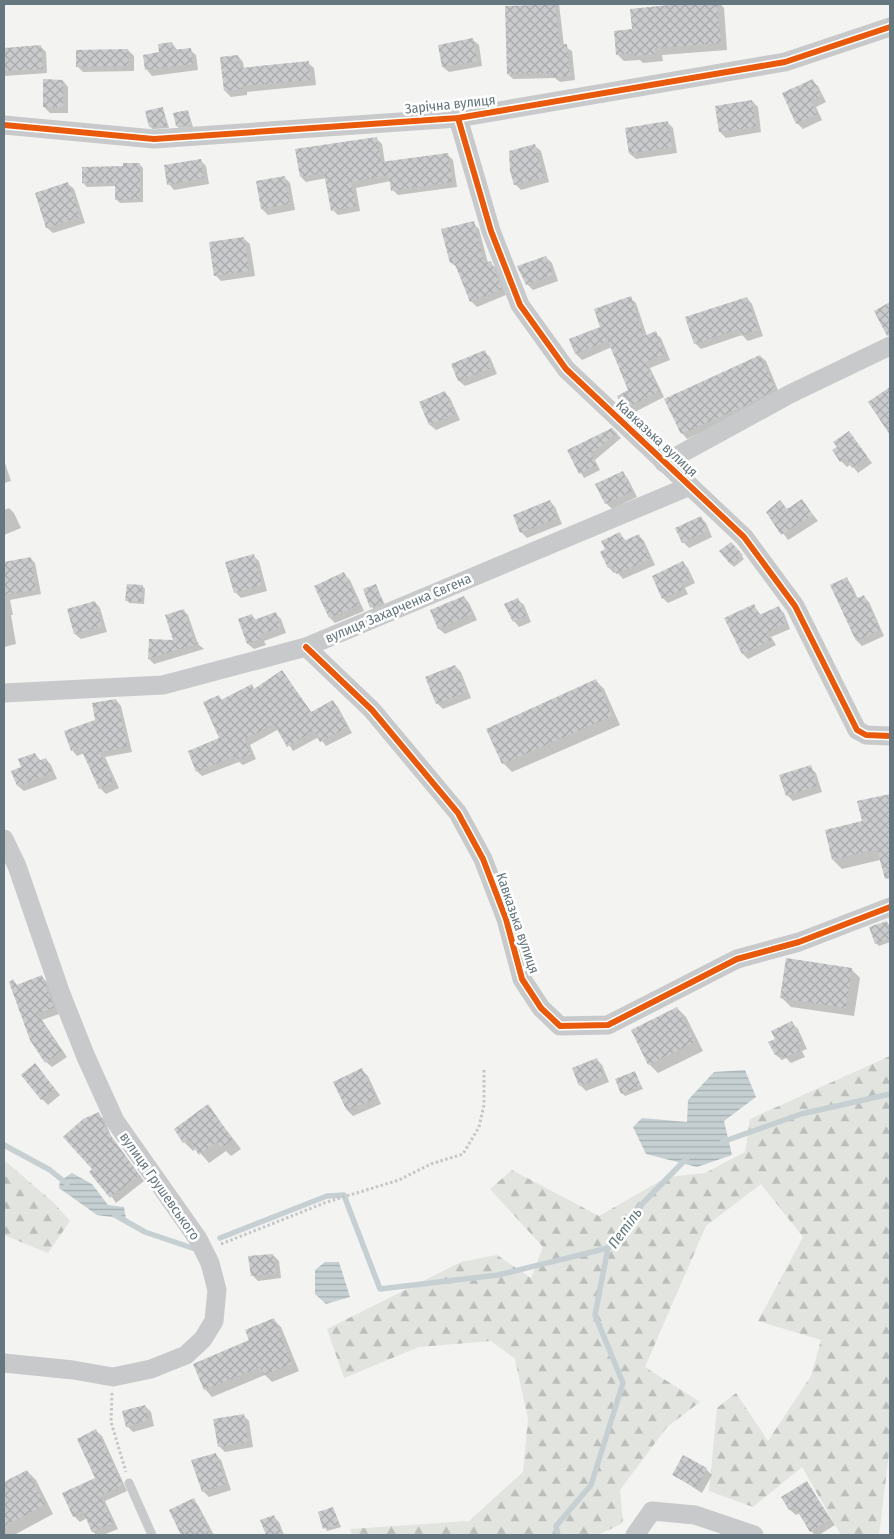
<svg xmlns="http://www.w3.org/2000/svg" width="894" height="1539" viewBox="0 0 894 1539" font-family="'Fira Sans Condensed',sans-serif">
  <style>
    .forest { fill: url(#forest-firs) }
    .water { fill: url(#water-rules) }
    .shadow { fill: #0003 }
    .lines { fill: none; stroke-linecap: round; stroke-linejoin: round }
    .stream { stroke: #c6d0d2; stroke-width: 5.5 }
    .building { fill: url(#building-cross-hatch) }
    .path { stroke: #c5c6c7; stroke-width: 3; stroke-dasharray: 2.5 2.5; stroke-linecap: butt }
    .lane { stroke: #c8c9ca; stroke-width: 9 }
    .street { stroke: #c8c9ca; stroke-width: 19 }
    .cycleway-casing { stroke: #fff; stroke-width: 9 }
    .cycleway { stroke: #e8590c; stroke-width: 6 }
    .labels { text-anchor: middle; stroke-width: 5; stroke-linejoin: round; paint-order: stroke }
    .street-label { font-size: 14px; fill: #667780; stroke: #fff }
    .water-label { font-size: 15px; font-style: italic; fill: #61797d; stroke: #fff }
  </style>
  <defs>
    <pattern id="forest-firs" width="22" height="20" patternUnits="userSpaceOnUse" patternTransform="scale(1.25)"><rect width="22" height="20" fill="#e2e5df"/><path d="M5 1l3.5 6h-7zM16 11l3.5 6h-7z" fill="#bbbeba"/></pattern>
    <pattern id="water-rules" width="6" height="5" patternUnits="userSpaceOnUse" patternTransform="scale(1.25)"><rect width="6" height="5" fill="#c6d0d2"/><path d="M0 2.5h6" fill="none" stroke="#a5aeb0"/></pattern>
    <pattern id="building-cross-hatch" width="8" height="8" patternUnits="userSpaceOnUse" patternTransform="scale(1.25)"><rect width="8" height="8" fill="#cacbcc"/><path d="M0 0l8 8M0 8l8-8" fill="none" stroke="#a8aaab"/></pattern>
  </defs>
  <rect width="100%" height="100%" fill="#f3f3f2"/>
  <!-- forest -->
  <g class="forest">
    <polygon points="890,1056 890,1445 879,1535 841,1535 802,1467 753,1507 709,1491 717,1408 736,1393 768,1441 811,1376 821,1340 758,1321 803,1237 761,1184 706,1226 645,1367 700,1402 667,1427 620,1490 623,1523 598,1535 352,1535 350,1529 469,1521 523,1472 528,1419 515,1359 491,1341 419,1347 344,1378 327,1329 461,1262 497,1255 531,1278 543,1247 490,1189 512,1170 599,1216 667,1177 705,1173 745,1152 750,1119"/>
    <polygon points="4,1160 54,1203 70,1221 48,1253 4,1235"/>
  </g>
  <!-- water -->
  <g class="water">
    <polygon points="745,1070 756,1097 724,1121 732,1155 697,1167 646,1154 633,1127 642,1118 687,1122 688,1100 714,1072"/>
    <polygon points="72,1173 92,1184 108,1205 124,1207 126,1219 97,1215 59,1188 60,1181"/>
    <polygon points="325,1262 339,1262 350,1297 326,1304 315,1294 315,1270"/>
  </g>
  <!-- shadow -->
  <g class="shadow">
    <polygon points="540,4 559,4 564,46 572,51 575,80 560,82 555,78 513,79 508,74"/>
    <polygon points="689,4 720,4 724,8 727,50 662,55 663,61 643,63 640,60 624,61 617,54 633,30 631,10"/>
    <polygon points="473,40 479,45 482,66 449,72 443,67"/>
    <polygon points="172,43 178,51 190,50 196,55 198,70 152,76 147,70"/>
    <polygon points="40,46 46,52 47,73 4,76 4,49"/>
    <polygon points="128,50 134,56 134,71 83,72 77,66"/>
    <polygon points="238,56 243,62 244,69 308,63 314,68 316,85 247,92 247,95 231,97 225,91"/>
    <polygon points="63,81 68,87 68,113 50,113 44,107"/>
    <polygon points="812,81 818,86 826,102 816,107 822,120 803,129 797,123"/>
    <polygon points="752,101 758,107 761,132 726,138 720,132"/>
    <polygon points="163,109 169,128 153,129 150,127"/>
    <polygon points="188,111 193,127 179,128 177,126"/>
    <polygon points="667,122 673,128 677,153 636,159 630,154"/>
    <polygon points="376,138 382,144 385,163 447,154 453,160 457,187 398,195 393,190 391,181 356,188 360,211 338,215 333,210 327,178 306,182 301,177"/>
    <polygon points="535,146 541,151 549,182 521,190 515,184"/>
    <polygon points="200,160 206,166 209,184 174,190 169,184"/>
    <polygon points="139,164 143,168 143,202 120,203 116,199 116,186 87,187 83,183"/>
    <polygon points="284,177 290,183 295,210 268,215 262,209"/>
    <polygon points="68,184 74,189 85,223 53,233 47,228 36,194"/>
    <polygon points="473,223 479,229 488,263 490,263 496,268 506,295 477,307 471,301 458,268 451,263"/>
    <polygon points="244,239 250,244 255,276 221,281 216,276"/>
    <polygon points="546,257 552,263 558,281 533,290 527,284"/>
    <polygon points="630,298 636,303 647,336 655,333 661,338 670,360 650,368 664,397 631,414 625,408 630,391 612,347 582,360 576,354 570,340 601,327"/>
    <polygon points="747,298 752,304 763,336 748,341 742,335 701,349 695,343"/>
    <polygon points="484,352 490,357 497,374 465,386 459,381 453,364"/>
    <polygon points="760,356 766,361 780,395 687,439 682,433"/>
    <polygon points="444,392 450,398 460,420 436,430 430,425 421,403"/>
    <polygon points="612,429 621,438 595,460 600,470 584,478 568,450"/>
    <polygon points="849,432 872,463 858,473 851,464 847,467 841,461 839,447"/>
    <polygon points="4,460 11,481 4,483"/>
    <polygon points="623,473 628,479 637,497 612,509 606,503"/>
    <polygon points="550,501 555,507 562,524 527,538 521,532"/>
    <polygon points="802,501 818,521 788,540 768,512 780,502 788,510"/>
    <polygon points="9,508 14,513 21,528 4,535 4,510"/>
    <polygon points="701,518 706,523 712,537 689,548 683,542"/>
    <polygon points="620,534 626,541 638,535 644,541 655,565 623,579 617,572 614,573 609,568 607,550"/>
    <polygon points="731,543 744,559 734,567 721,552"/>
    <polygon points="253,556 259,561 267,591 241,598 235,592"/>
    <polygon points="31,559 35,563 41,594 10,600 13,615 11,615 16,644 4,647 4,582 18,579"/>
    <polygon points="683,563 688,568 695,583 685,588 688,594 668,603 663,598"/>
    <polygon points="344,574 350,580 364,611 335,623 330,618"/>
    <polygon points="846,579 851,584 858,599 864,597 869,602 884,636 862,646 857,641"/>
    <polygon points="142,586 145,589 144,604 129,603 127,600"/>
    <polygon points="376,586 385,605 374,610 372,607"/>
    <polygon points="464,597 469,603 477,620 445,634 439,629 431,611"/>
    <polygon points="518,600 524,605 531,622 519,627 514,621"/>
    <polygon points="95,602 100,608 107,632 81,639 75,634"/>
    <polygon points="753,605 761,615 778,608 784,613 790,629 771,637 776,645 748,659 743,654 726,619"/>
    <polygon points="183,610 188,615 198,644 204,649 154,664 149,659 150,640 175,642"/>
    <polygon points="275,613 281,619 286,633 264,641 266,645 254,649 248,644 252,616 256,620"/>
    <polygon points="455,666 461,672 471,698 443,709 437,703"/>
    <polygon points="282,671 312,713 333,702 338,707 352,733 326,746 319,737 293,751 279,729 250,745 256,759 243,765 239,762 202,776 197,771 221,739 218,696 223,701 252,686 255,690"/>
    <polygon points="595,680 604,689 620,725 512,772 503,763"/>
    <polygon points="116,700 121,706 132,752 105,757 119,788 106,794 100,788 84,753 77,756 72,750"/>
    <polygon points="35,754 41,761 46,759 51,765 57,779 24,791 18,786 13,772 23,768"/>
    <polygon points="810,767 816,773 822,792 793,801 787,795"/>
    <polygon points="890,795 890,864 884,859 842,869 833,860 863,822 859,802"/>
    <polygon points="887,922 890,927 890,942 879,946 876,943"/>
    <polygon points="851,969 860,978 854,1016 791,1007 782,998"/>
    <polygon points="42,977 48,983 59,1014 42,1020 67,1057 52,1067 46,1062 13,981 18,986"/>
    <polygon points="677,1008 686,1017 703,1051 658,1073 649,1064"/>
    <polygon points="792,1023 798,1029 807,1049 802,1051 805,1057 791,1063 786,1058 782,1060 776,1055 770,1042 776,1039"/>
    <polygon points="596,1059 602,1065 609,1082 586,1091 580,1085"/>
    <polygon points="35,1065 60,1095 48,1105 42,1099"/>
    <polygon points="362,1070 368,1076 381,1104 353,1116 348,1111"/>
    <polygon points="635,1073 643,1089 625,1096 622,1093"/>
    <polygon points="208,1106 241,1149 231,1156 226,1151 209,1163 196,1148 193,1151 184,1142"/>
    <polygon points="98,1114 104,1119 111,1136 144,1181 116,1203 94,1170"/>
    <polygon points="273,1255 279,1261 281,1278 258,1281 252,1275"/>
    <polygon points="274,1320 281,1327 299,1371 272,1382 265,1375 212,1397 205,1389"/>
    <polygon points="145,1406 151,1412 154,1426 133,1432 127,1426"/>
    <polygon points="243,1415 249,1421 253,1447 225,1452 219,1446"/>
    <polygon points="96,1431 102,1436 127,1491 105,1501 118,1529 103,1535 97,1535 93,1532 87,1518 80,1522 74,1516 97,1479"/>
    <polygon points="215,1454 221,1460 231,1490 209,1497 203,1491"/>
    <polygon points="706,1469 712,1475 702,1493 674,1475"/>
    <polygon points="27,1471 36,1480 53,1514 16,1534 16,1535 4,1535 4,1483"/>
    <polygon points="807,1483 835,1525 819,1535 815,1535 811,1531 800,1513 796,1515 790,1510 783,1497"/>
    <polygon points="193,1500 198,1505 214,1535 185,1535 170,1511"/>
    <polygon points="333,1508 341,1527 327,1531 320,1513"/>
    <polygon points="274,1517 279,1522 284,1535 267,1535 261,1521"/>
  </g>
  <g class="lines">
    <!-- stream -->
    <g class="stream">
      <polyline points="722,1142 801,1114 890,1094"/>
      <polyline points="4,1145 50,1170 67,1184"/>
      <polyline points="345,1198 380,1289 498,1275 608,1248"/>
      <polyline points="115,1215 145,1232 195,1249"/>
      <polyline points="220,1238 327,1196 344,1195"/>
      <polyline points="558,1535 556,1526 591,1485 623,1383 595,1315 608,1248 642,1204 687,1158"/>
    </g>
  </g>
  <!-- building -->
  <g class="building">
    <polygon points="555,4 560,45 567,44 570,76 553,78 553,73 507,74 505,6"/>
    <polygon points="678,4 717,4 721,43 655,48 656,54 635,56 634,53 616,55 614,31 632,29 630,9"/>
    <polygon points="473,38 477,61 442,67 438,45"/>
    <polygon points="172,42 173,50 191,48 193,64 145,70 143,55 159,52 158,44"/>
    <polygon points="41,45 43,69 4,71 4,48"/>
    <polygon points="128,49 129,66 76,67 76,50"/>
    <polygon points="238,55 240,68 309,61 310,80 242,86 242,89 224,91 220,57"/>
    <polygon points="43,79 63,80 63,107 43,107"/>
    <polygon points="813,79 821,96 811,101 817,114 796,124 782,93"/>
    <polygon points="752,100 756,127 719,132 715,106"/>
    <polygon points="163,107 167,126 149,127 145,111"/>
    <polygon points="188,110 191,125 176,126 173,113"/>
    <polygon points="668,121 672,147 629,154 625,128"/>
    <polygon points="377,137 381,162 448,153 452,182 391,191 389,175 351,182 356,206 331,211 324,173 300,177 295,149"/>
    <polygon points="535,144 544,177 514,185 510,171 509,151"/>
    <polygon points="201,159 204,178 167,185 164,165"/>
    <polygon points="123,163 140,163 140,199 115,200 115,183 82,183 82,167 123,166"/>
    <polygon points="285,176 290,204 261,209 256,181"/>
    <polygon points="68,182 80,217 46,228 35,193"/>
    <polygon points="474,221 484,263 491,261 502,289 470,302 454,262 450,263 441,229"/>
    <polygon points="244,237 249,271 214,276 209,242"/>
    <polygon points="546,256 553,275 526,285 517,266"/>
    <polygon points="631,296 644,336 656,331 665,354 645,362 660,391 624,409 617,396 628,390 608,341 575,354 569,339 600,327 594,309"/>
    <polygon points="747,297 758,330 741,336 739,329 694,344 685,317"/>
    <polygon points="890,302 890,335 887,336 874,311"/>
    <polygon points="485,350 492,368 458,381 451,364"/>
    <polygon points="760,355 775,389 749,404 681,434 664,399"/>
    <polygon points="890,387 890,435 868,402"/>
    <polygon points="445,391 455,414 429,425 419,402"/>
    <polygon points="612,428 617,433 591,454 597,465 579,474 567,450"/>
    <polygon points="849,431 867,456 852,468 845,458 840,462 832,450 837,447 833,442"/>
    <polygon points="623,471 632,491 605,504 595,484"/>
    <polygon points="802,499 813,515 781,535 766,512 780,500 787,509"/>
    <polygon points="550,500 557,518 520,533 513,515"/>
    <polygon points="701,516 707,531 682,543 675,528"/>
    <polygon points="620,532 624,541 639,534 650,559 616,574 613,566 608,568 600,552 605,549 601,541"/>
    <polygon points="731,542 743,555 731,565 719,551"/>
    <polygon points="254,554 262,585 234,593 225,562"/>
    <polygon points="31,557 36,590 4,595 4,562"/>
    <polygon points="683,561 691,578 681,583 684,589 662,599 652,576"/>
    <polygon points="344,572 359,605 329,618 314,586"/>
    <polygon points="847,577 856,599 864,595 880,630 856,641 830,585"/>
    <polygon points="127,584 143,585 141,602 125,601"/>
    <polygon points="376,584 383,602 370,608 363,589"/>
    <polygon points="464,596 472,614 438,629 430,610"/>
    <polygon points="518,598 526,616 513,622 504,604"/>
    <polygon points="95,601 102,626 74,634 67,609"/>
    <polygon points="754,604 759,615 779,606 786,623 767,632 771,640 742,654 724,618"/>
    <polygon points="184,609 194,642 200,643 148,659 149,639 173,640 165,615"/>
    <polygon points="276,612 281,627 259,635 261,639 247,644 238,619 252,614 254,620"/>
    <polygon points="455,665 466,692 436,704 425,677"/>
    <polygon points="282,670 311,712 333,700 347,727 320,742 314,731 287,747 274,724 245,739 251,754 236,761 235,756 196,772 188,751 219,738 203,702 219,695 221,700 252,684 254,689"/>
    <polygon points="596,679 612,716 502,764 486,729"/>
    <polygon points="116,699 128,747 100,752 114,782 99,789 80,747 71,751 64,731 95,720 92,703"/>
    <polygon points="35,753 38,761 46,758 52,773 17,786 11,771 21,767 18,759"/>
    <polygon points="811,765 817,786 786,796 779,775"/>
    <polygon points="890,794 890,878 885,879 877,849 832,860 825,830 862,821 857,801"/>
    <polygon points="887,921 890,938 875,944 869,927"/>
    <polygon points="786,958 852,968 846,1008 780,998"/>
    <polygon points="42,975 54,1008 37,1014 62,1051 45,1063 30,1040 9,982 13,979 17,985"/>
    <polygon points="677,1007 695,1042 648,1065 631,1030"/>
    <polygon points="792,1021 802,1043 797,1045 800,1051 784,1058 781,1052 775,1055 768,1042 775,1039 771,1031"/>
    <polygon points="597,1058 604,1076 579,1086 572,1068"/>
    <polygon points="35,1063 55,1089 41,1100 21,1075"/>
    <polygon points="362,1068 376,1098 347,1111 333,1082"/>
    <polygon points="635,1071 641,1086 621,1094 615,1079"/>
    <polygon points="208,1104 233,1140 221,1148 217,1142 199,1155 188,1139 183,1143 174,1129"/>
    <polygon points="99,1112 106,1129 139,1175 110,1198 89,1172 92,1169 63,1137 83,1119"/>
    <polygon points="273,1254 276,1273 251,1276 248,1256"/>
    <polygon points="274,1318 292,1364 264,1375 260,1367 204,1390 193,1364 249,1340 245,1330"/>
    <polygon points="145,1405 149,1420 126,1427 122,1411"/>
    <polygon points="244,1414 248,1442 218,1447 213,1419"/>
    <polygon points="96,1429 123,1485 100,1496 113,1523 92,1532 83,1512 73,1517 62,1493 95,1478 77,1439"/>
    <polygon points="216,1453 226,1484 202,1492 191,1460"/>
    <polygon points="683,1455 707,1468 696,1488 672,1475"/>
    <polygon points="27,1470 45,1505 4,1526 4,1482"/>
    <polygon points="807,1481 830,1519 810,1532 795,1507 789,1510 781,1497"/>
    <polygon points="194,1498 211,1535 181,1535 169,1510"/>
    <polygon points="333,1507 339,1524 323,1529 318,1512"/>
    <polygon points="274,1515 282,1535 266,1535 260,1520"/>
  </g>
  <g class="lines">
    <!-- path -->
    <g class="path">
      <polyline points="221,1244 327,1202 399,1180 431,1164 463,1154 479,1127 484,1105 484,1069"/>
      <polyline points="112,1393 111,1422 126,1472"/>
    </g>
    <!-- lane -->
    <polyline class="lane" points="129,1483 152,1535"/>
    <!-- street -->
    <g class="street">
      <polyline points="458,118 491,231 520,305 566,369 744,537 795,606 857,730 866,735 890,736"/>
      <polyline points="4,125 154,139 458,118 785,62 890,27"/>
      <polyline points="664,463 790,394 890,346"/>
      <polyline points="306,647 372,710 458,813 483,859 506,919 522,979 541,1008 560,1026 608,1025 737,959 799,942 890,907"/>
      <polyline points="4,693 163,685 306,647 690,486"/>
      <polyline points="4,839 17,866 61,994 86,1057 115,1121 198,1239 210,1263 217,1290 214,1321 203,1339 186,1355 151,1369 113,1377 73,1370 4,1363"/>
      <polyline points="635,1535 652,1511 695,1515 754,1535"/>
    </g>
    <defs>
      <g id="cycleway">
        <polyline points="458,118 491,231 520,305 566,369 744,537 795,606 857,730 866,735 890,736"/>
        <polyline points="4,125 154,139 458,118 785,62 890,27"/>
        <polyline points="306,647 372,710 458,813 483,859 506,919 522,979 541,1008 560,1026 608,1025 737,959 799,942 890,907"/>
      </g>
    </defs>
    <!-- cycleway casing -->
    <use href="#cycleway" class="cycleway-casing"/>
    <!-- cycleway -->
    <use href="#cycleway" class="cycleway"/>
  </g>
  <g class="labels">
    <!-- street labels -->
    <g class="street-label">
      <text transform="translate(450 104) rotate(-6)" y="5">Зарічна вулиця</text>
      <text transform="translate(657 438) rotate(43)" y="5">Кавказька вулиця</text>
      <text transform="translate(398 608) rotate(-23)" y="5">вулиця Захарченка Євгена</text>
      <text transform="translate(518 923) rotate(71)" y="5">Кавказька вулиця</text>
      <text transform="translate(160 1186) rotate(55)" y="5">вулиця Грушевського</text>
    </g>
    <!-- water labels -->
    <g class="water-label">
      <text transform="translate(625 1228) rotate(-54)" y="5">Петіль</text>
    </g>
  </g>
  <!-- border -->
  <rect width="894" height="1539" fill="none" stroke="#667780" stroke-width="10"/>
</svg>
